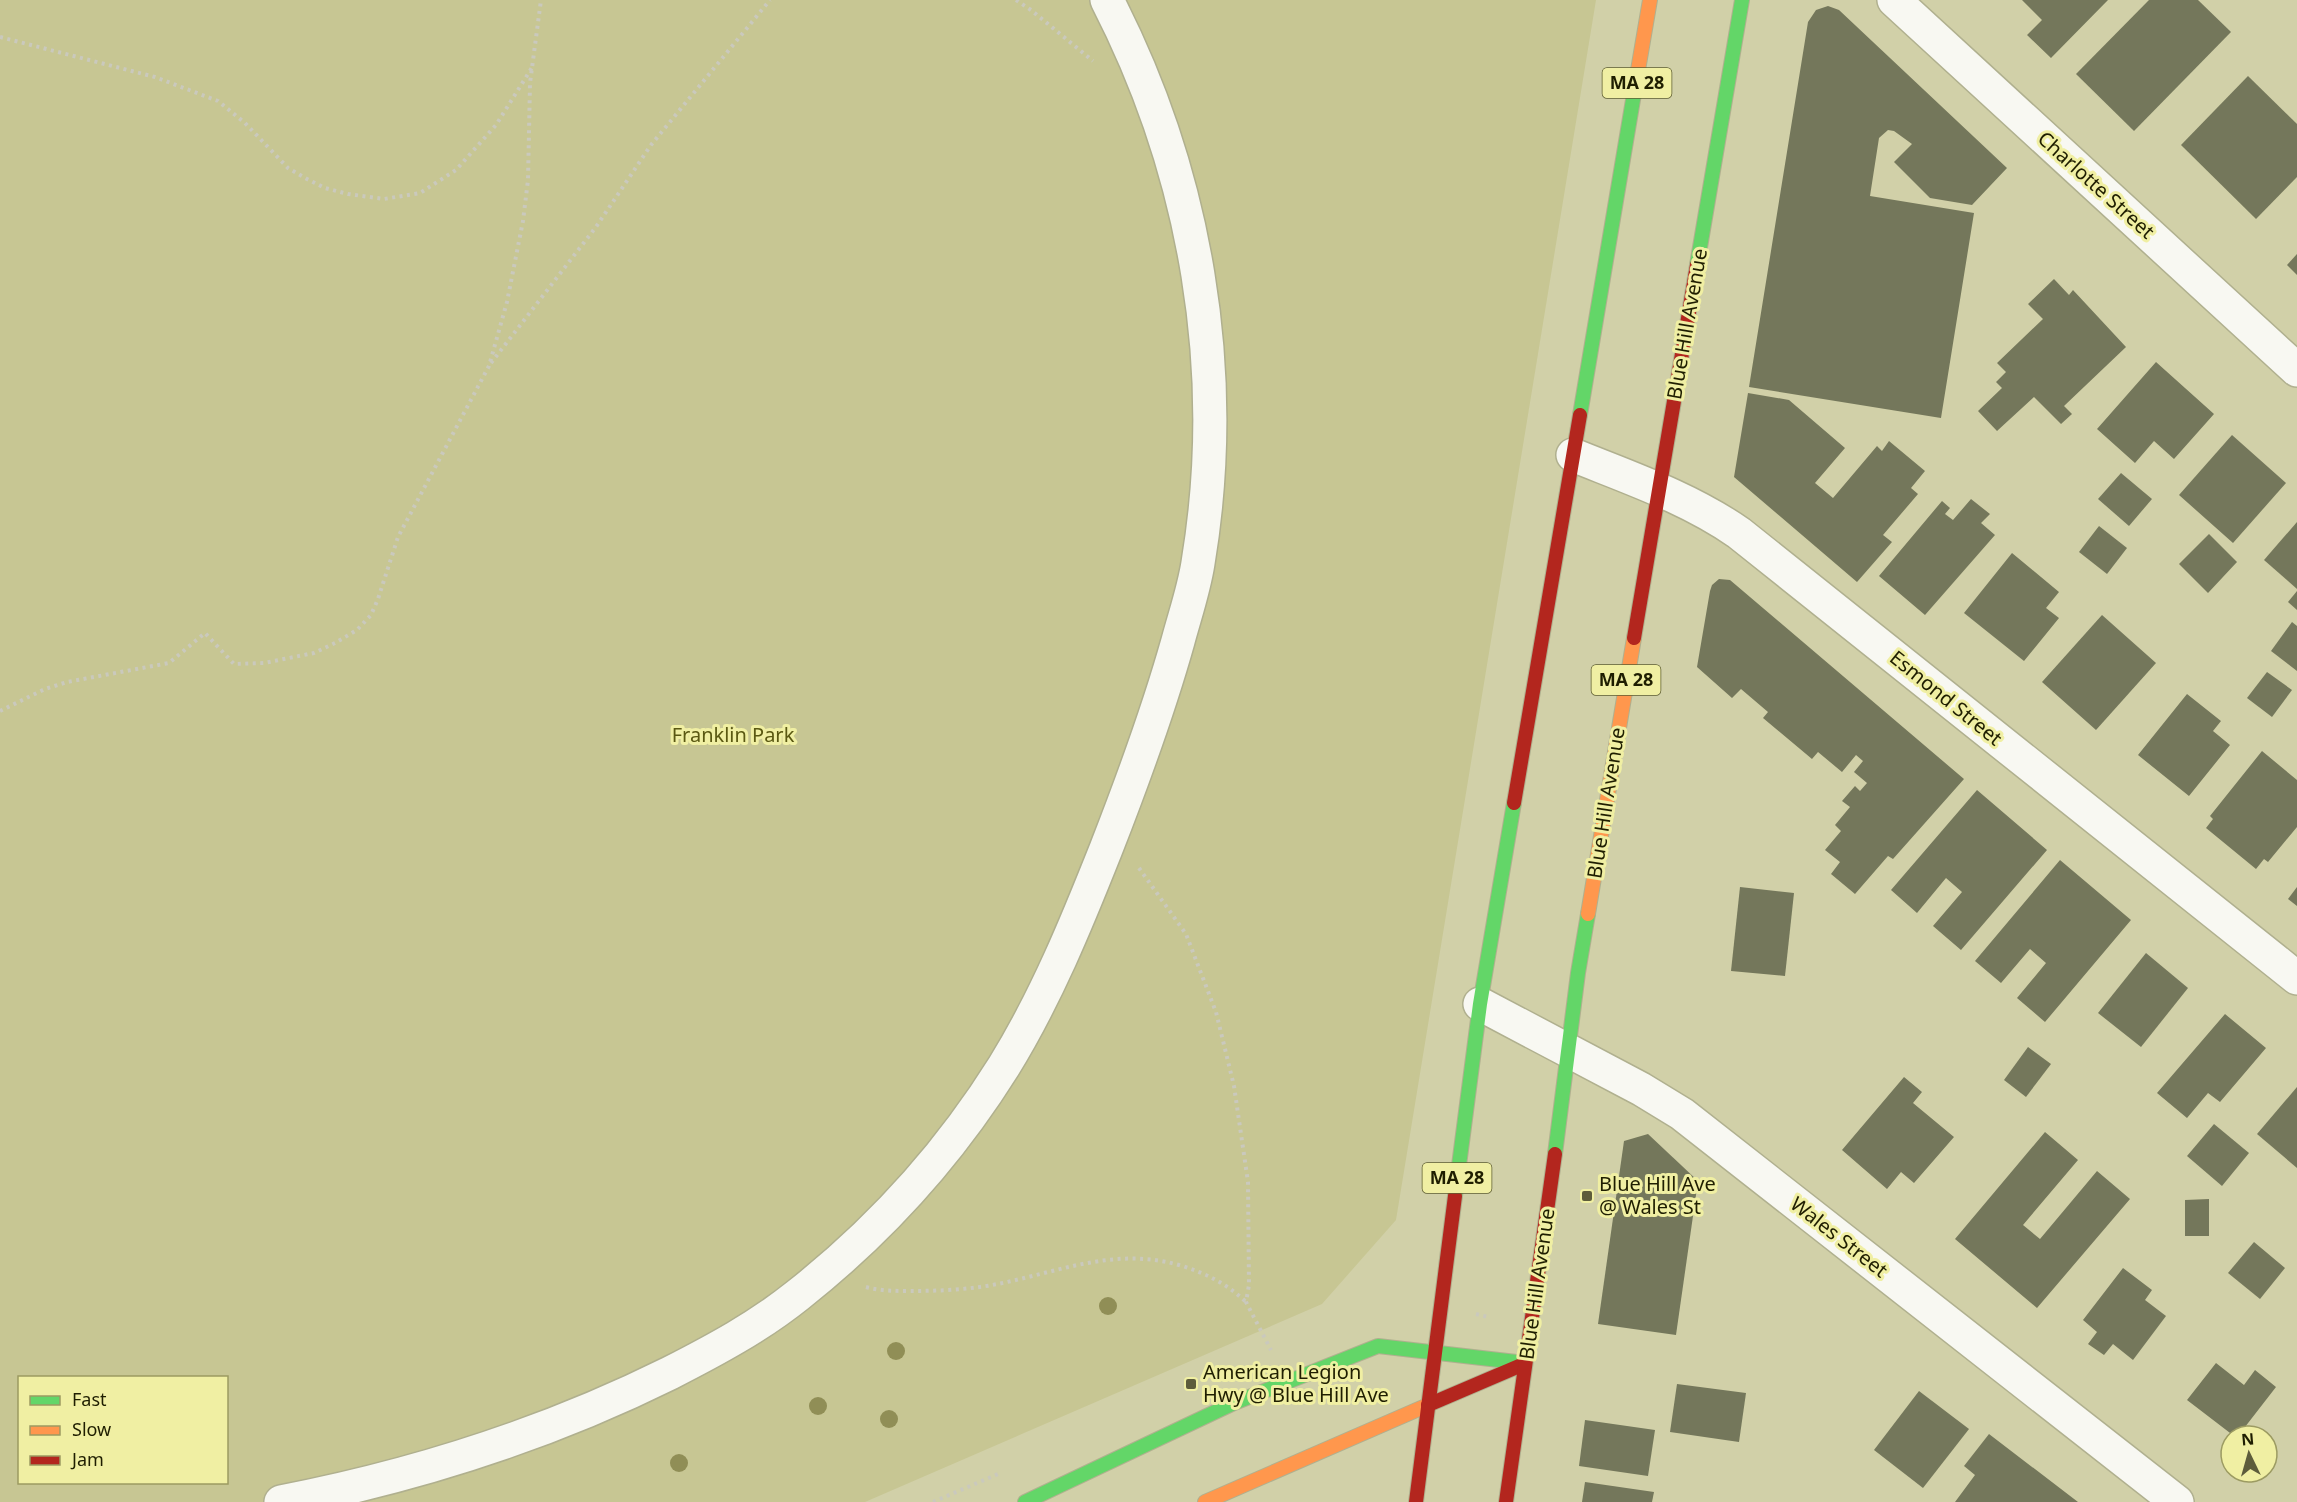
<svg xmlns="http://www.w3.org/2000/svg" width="2297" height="1502" viewBox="0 0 2297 1502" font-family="'Noto Sans',sans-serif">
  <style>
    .green { fill: #c7c693; fill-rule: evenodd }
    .building { fill: #74775b }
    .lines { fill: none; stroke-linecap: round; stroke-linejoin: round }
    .street-casing { stroke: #b0b08f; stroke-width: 36 }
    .fast-casing { stroke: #b0b08f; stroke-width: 16 }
    .slow-casing { stroke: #b0b08f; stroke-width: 16 }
    .jam-casing { stroke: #b0b08f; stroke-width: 16 }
    .path { stroke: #cac9bd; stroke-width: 4; stroke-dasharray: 3 4.5; stroke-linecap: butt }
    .street { stroke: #f8f8f2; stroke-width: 33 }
    .fast { stroke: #63d668; stroke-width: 14 }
    .slow { stroke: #ff974d; stroke-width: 14 }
    .jam { stroke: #b3261e; stroke-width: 14 }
    .tree { fill: #908e56 }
    .poi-dot { fill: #5d5c3b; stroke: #f0efa3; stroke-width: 2 }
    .labels { text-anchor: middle; stroke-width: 6; stroke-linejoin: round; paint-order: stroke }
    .shield { fill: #f0efa3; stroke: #5e5d32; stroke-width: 1.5 }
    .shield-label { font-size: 18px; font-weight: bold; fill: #1f1e01 }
    .street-label { font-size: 20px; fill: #1f1e01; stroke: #f0efa3 }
    .park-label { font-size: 20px; fill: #5a5812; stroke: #f0efa3 }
    .poi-label { font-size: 20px; fill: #1f1e01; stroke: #f0efa3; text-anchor: start }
  </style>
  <rect width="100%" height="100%" fill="#d1d0a8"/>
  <!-- green -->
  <path class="green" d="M 0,0 L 1596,0 L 1396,1220 L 1322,1304 L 865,1502 L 0,1502 ZM 20,1378 L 226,1378 L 226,1482 L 20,1482 Z"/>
  <!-- building -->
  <g class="building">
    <polygon points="2022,0 2108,0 2051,58 2027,35 2042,20"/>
    <polygon points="2149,0 2198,0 2231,32 2134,131 2076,74"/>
    <polygon points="1828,6 1839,10 2007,168 1972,205 1930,198 1894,162 1912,144 1894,131 1888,130 1879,138 1870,196 1974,213 1941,418 1749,387 1808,22 1816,10"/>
    <polygon points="2248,76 2297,124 2297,177 2256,219 2181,145"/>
    <polygon points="2297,254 2297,275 2287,265"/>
    <polygon points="2054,279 2069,295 2073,290 2126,347 2064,406 2072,414 2061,424 2034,397 1997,431 1978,411 2002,388 1996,382 2006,372 1997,363 2043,319 2028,304"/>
    <polygon points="2156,362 2214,414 2174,459 2154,441 2135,463 2097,429"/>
    <polygon points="1748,393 1789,400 1845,448 1815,483 1833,498 1877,446 1882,451 1889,441 1925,471 1911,488 1918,494 1883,535 1892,542 1857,582 1734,477"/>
    <polygon points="2232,435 2286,483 2233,543 2179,495"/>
    <polygon points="2121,473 2152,499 2129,526 2098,499"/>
    <polygon points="1971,499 1990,514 1981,523 1995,535 1925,615 1879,576 1942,501 1950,508 1945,514 1953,520"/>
    <polygon points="2297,522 2297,589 2264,560"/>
    <polygon points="2099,526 2127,548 2107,574 2079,552"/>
    <polygon points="2209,534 2237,562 2208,593 2179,564"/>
    <polygon points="2012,553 2059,592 2046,608 2059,618 2024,661 1964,613"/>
    <polygon points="1719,579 1730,580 1964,779 1893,859 1888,856 1855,894 1831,874 1840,862 1825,850 1841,831 1835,825 1850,807 1842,801 1855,786 1860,791 1867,783 1854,772 1863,761 1856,755 1842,772 1818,752 1812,759 1763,718 1768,712 1741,689 1732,698 1697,667 1710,591 1712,585"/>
    <polygon points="2297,591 2297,610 2288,602"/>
    <polygon points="2102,615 2156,663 2096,730 2042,682"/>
    <polygon points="2292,622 2297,626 2297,671 2271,651"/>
    <polygon points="2267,672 2292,690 2272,717 2247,698"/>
    <polygon points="2187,694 2221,721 2213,731 2230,745 2189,796 2138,755"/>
    <polygon points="2262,751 2297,780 2297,827 2268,862 2264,859 2256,869 2206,828 2213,819 2210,816"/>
    <polygon points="1977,790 2047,850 1961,950 1933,926 1962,892 1946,878 1917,913 1891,890"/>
    <polygon points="2060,860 2131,920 2045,1022 2017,998 2046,963 2030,949 2001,983 1975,961"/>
    <polygon points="1740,887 1794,893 1785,976 1731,971"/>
    <polygon points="2297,887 2297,906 2288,899"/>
    <polygon points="2146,953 2188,988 2141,1047 2098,1013"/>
    <polygon points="2225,1014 2266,1048 2220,1102 2208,1093 2187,1118 2157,1093"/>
    <polygon points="2028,1047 2051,1064 2026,1097 2004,1080"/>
    <polygon points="1904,1077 1922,1092 1913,1103 1954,1137 1914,1183 1901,1172 1887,1189 1842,1150"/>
    <polygon points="2297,1087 2297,1168 2257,1134"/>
    <polygon points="2214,1124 2249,1153 2222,1186 2187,1156"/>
    <polygon points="2045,1132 2078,1160 2023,1225 2040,1239 2097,1171 2130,1199 2037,1308 1955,1239"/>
    <polygon points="1648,1134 1698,1181 1676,1335 1598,1324 1624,1141"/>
    <polygon points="2209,1199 2209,1236 2185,1236 2185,1200"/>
    <polygon points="2254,1242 2285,1268 2260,1299 2228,1273"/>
    <polygon points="2123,1268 2152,1290 2145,1300 2166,1316 2133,1360 2113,1344 2104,1355 2088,1344 2097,1332 2083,1320"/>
    <polygon points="2216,1363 2244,1385 2255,1370 2276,1387 2238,1436 2234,1436 2187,1400"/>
    <polygon points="1677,1384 1746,1393 1739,1442 1670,1432"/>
    <polygon points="1919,1391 1969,1429 1923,1488 1874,1450"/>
    <polygon points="1585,1420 1655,1430 1648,1476 1579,1466"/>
    <polygon points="1989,1434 2078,1502 1955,1502 1975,1475 1964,1466"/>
    <polygon points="1585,1482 1654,1492 1652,1502 1582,1502"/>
  </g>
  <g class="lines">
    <defs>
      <g id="street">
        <polyline points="1894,0 2297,370"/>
        <path d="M 1573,455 C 1630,478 1689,498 1739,533 L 2297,978"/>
        <polyline points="1480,1004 1641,1089 1682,1114 2177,1502"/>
        <path d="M 281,1502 C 415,1476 547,1434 670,1373 C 715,1350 758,1327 798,1295 C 879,1231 949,1154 1004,1066 C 1046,998 1077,922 1106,849 C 1133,780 1158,712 1178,641 C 1185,615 1194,589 1198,563 C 1230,371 1196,173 1107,0"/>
      </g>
      <g id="fast">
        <polyline points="1697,265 1742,0"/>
        <polyline points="1580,415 1637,76"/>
        <polyline points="1555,1154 1578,973 1588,914"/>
        <polyline points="1455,1196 1480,1004 1514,803"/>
        <polyline points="1025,1502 1234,1403 1378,1346 1525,1363"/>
      </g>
      <g id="slow">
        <polyline points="1637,76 1650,0"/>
        <polyline points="1588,914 1634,638"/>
        <polyline points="1205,1502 1428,1405"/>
      </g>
      <g id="jam">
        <polyline points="1634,638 1697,265"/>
        <polyline points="1514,803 1580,415"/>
        <polyline points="1428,1405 1524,1364"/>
        <polyline points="1416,1502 1455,1196"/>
        <polyline points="1506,1502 1555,1154"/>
      </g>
    </defs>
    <!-- street casing -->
    <use href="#street" class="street-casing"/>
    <!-- fast casing -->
    <use href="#fast" class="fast-casing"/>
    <!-- slow casing -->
    <use href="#slow" class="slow-casing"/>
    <!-- jam casing -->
    <use href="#jam" class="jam-casing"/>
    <!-- path -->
    <g class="path">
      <polyline points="1016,0 1031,10 1093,61"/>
      <polyline points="0,37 155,77 218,101 245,123 288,168 307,179 325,188 348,194 384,199 420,193 456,170 496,125 533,66"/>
      <polyline points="491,363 596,227 651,145 770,0"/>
      <polyline points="0,711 45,689 67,682 169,663 205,633 234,664 264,663 314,653 335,643 357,630 371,615 378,599 398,537 489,366 507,302 523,221 528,180 530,83 541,0"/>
      <polyline points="1139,868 1186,934 1216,1012 1234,1086 1248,1182 1249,1285 1246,1302 1271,1350"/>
      <path d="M 866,1287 C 881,1291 895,1291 911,1291 C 934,1291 958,1290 980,1287 C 1049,1277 1108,1245 1179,1265 C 1205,1273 1226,1283 1246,1302"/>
      <polyline points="1476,1314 1488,1317"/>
      <polyline points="933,1502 998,1474"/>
    </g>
    <!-- street -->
    <use href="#street" class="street"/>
    <!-- fast -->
    <use href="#fast" class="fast"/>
    <!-- slow -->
    <use href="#slow" class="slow"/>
    <!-- jam -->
    <use href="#jam" class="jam"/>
  </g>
  <!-- trees -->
  <g class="tree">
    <circle cx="1108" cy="1306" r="9"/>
    <circle cx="896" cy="1351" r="9"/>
    <circle cx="818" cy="1406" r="9"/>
    <circle cx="889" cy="1419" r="9"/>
    <circle cx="679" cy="1463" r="9"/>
  </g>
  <!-- markers -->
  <g class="poi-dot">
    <rect x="1581" y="1190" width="12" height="12" rx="3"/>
    <rect x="1185" y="1378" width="12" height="12" rx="3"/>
  </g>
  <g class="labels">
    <!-- shield labels -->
    <g class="shield">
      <rect x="1602.5" y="68" width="69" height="30" rx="4.5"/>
      <rect x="1591.5" y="665" width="69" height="30" rx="4.5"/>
      <rect x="1422.5" y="1163" width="69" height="30" rx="4.5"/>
    </g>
    <g class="shield-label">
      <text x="1637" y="89">MA 28</text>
      <text x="1626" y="686">MA 28</text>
      <text x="1457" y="1184">MA 28</text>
    </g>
    <!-- street labels -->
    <g class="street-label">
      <text transform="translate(2096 185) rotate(42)" y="7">Charlotte Street</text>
      <text transform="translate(1687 324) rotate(-80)" y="7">Blue Hill Avenue</text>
      <text transform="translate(1946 698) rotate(39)" y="7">Esmond Street</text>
      <text transform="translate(1606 803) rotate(-81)" y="7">Blue Hill Avenue</text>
      <text transform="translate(1839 1237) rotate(38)" y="7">Wales Street</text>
      <text transform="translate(1537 1284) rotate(-82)" y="7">Blue Hill Avenue</text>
    </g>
    <!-- park labels -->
    <g class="park-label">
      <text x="733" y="742">Franklin Park</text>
    </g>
    <!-- poi labels -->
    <g class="poi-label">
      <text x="1599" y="1191">Blue Hill Ave<tspan x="1599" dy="23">@ Wales St</tspan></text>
      <text x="1203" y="1379">American Legion<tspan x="1203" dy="23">Hwy @ Blue Hill Ave</tspan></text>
    </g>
  </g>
  <!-- legend -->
  <rect x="18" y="1376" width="210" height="108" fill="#f0efa3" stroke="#9c9b62" stroke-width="1.5"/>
  <rect x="30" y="1396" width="30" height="9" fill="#63d668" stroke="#9c9b62" stroke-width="1.5"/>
  <text x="72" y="1406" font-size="18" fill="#1f1e01">Fast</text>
  <rect x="30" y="1426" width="30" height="9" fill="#ff974d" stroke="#9c9b62" stroke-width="1.5"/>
  <text x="72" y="1436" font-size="18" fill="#1f1e01">Slow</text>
  <rect x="30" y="1456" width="30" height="9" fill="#b3261e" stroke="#9c9b62" stroke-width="1.5"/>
  <text x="72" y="1466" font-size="18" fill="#1f1e01">Jam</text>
  <!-- north arrow -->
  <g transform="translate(2249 1454) rotate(355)"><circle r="28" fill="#f0efa3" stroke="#9c9b62" stroke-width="1.5"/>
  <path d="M0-4.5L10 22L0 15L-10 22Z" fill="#5d5c3b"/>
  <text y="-9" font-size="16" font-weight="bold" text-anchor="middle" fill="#1f1e01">N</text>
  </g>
</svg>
